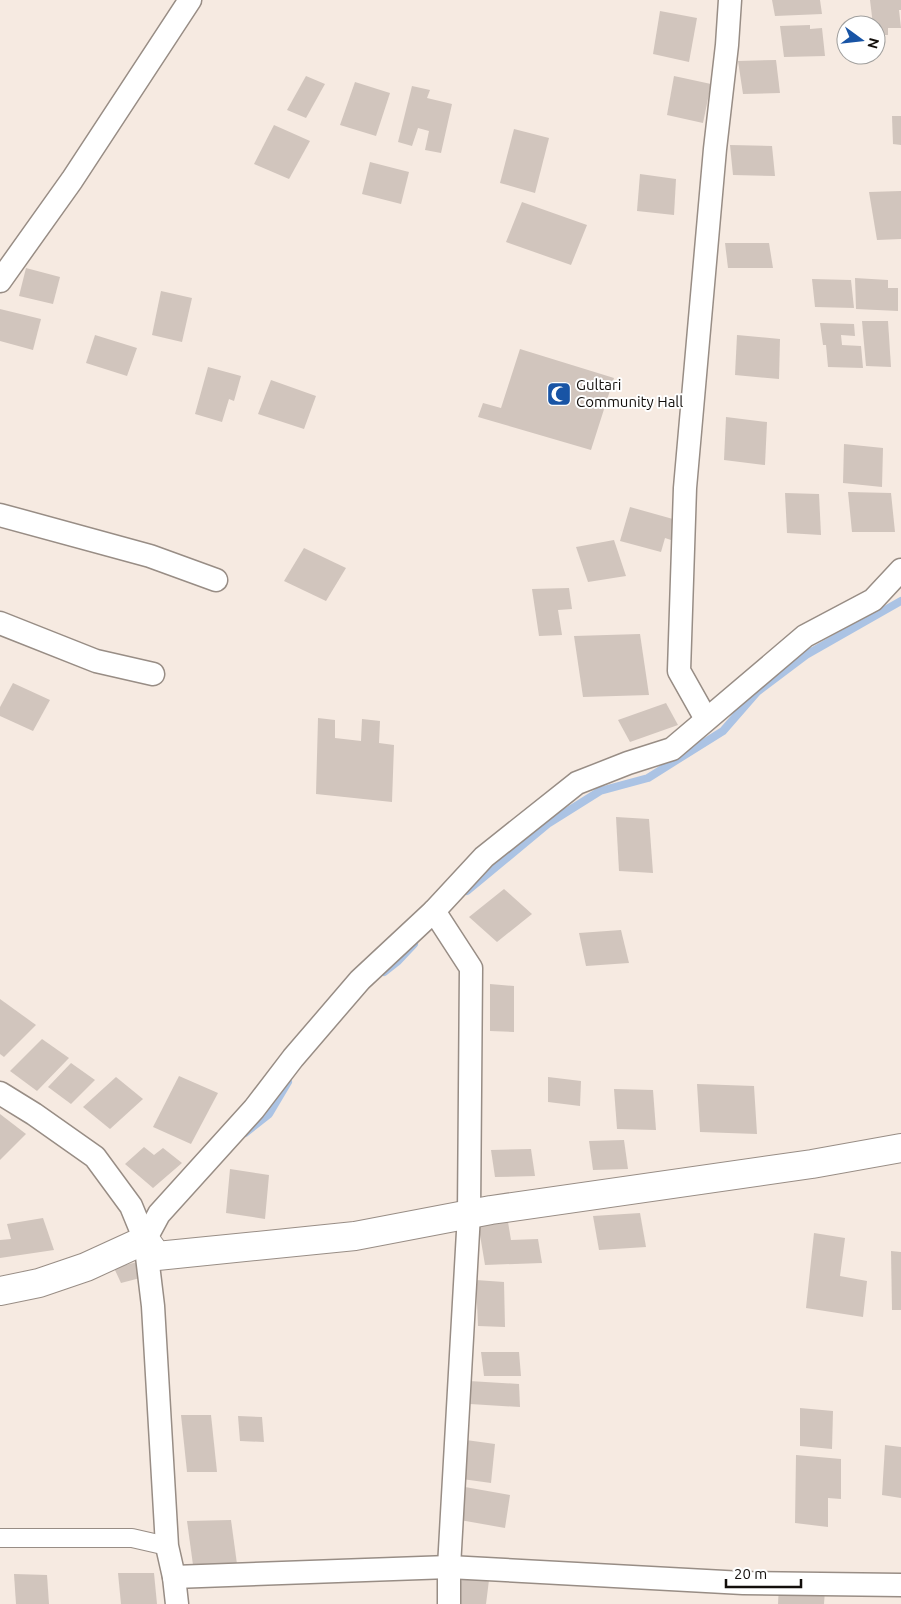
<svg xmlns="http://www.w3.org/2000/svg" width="901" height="1604" viewBox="0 0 901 1604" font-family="Ubuntu,sans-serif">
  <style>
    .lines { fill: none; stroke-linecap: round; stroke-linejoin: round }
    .stream { stroke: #abc3e4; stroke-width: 8 }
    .building { fill: #d1c5bd }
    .pedestrian-casing { stroke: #988d85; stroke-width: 20 }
    .minor-casing { stroke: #988d85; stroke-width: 25 }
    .tertiary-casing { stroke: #988d85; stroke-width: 30 }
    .pedestrian { stroke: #fff; stroke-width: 18 }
    .minor { stroke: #fff; stroke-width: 22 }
    .tertiary { stroke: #fff; stroke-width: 28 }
    .labels { text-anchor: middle; stroke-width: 4; stroke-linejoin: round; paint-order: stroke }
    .poi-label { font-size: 15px; fill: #120e0b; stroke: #fff; text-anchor: start }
  </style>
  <rect width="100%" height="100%" fill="#f6eae1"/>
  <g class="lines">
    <!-- stream -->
    <g class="stream">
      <polyline points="467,891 549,823 600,791 648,778 723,731 757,692 806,655 901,601"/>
      <polyline points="384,972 398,961 414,944"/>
      <polyline points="245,1133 269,1114 288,1082"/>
    </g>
  </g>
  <!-- building -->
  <g class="building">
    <polygon points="772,0 820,0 822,14 775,16"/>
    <polygon points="870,0 901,0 901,10 899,10 901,28 888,28 888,35 883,35 883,44 876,44 876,25 873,25"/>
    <polygon points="660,11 697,18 689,62 653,54"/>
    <polygon points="810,25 810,29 822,28 825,56 784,57 780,26"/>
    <polygon points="776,60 780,93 743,94 738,61"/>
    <polygon points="306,76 325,84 306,118 287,110"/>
    <polygon points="674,76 711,84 703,123 667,115"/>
    <polygon points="355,82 390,93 376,136 340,125"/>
    <polygon points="412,86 430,90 427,98 452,104 441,153 425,150 429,131 418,128 412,146 398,142"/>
    <polygon points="892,116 901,116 901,145 893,144"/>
    <polygon points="274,125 310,141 289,179 254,164"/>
    <polygon points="514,129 549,138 535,193 500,183"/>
    <polygon points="730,145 772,146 775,176 733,175"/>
    <polygon points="370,162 409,172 401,204 362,194"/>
    <polygon points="640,174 676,179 674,215 637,211"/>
    <polygon points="901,191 901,239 877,240 869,192"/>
    <polygon points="522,202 587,225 571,265 506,242"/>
    <polygon points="725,243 769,243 773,268 728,268"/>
    <polygon points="26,268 60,277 53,304 19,296"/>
    <polygon points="855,278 888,280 888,288 898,288 898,311 856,309"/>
    <polygon points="812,279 851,280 854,308 815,307"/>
    <polygon points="161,291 192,298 182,342 152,335"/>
    <polygon points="0,309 41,319 33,350 0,341"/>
    <polygon points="862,321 888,321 891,367 866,366"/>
    <polygon points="820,323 854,324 855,336 841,335 842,345 861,346 863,368 828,367 826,345 823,345"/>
    <polygon points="95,335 137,348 127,376 86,363"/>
    <polygon points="737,335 780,339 779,379 735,375"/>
    <polygon points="520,349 614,378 591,450 478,417 483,403 501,408"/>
    <polygon points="208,367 241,376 234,401 229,399 222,422 195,414"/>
    <polygon points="271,380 316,396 304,429 258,414"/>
    <polygon points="726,417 767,422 765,465 724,460"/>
    <polygon points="844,444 883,448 882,487 843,483"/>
    <polygon points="848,492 891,493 895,532 852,532"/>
    <polygon points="785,493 819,494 821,535 787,533"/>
    <polygon points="630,507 680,521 674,541 665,538 661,552 620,541"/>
    <polygon points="614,540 626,576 588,582 576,547"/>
    <polygon points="304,548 346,568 326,601 284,581"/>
    <polygon points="569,588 572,609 558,610 562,635 539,636 532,589"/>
    <polygon points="640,634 649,695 583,697 574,636"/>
    <polygon points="13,683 50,700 33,731 0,716 0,707"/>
    <polygon points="666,703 678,725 630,742 618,720"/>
    <polygon points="318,718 335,720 335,738 361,741 362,719 380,721 379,743 394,745 392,802 316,794"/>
    <polygon points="616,817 649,819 653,873 619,871"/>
    <polygon points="504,889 532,914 497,942 469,917"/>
    <polygon points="621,930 629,963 586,966 579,933"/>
    <polygon points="490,984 514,986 514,1032 490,1031"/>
    <polygon points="0,999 36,1025 4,1057 0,1054"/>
    <polygon points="42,1039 69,1058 37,1091 10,1071"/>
    <polygon points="71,1063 95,1080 71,1104 48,1087"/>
    <polygon points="179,1076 218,1093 191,1144 153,1127"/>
    <polygon points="116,1077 143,1099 110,1129 83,1107"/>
    <polygon points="548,1077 581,1081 580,1106 548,1102"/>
    <polygon points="697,1084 754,1086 757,1134 700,1132"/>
    <polygon points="614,1089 653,1090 656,1130 617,1129"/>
    <polygon points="0,1114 26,1134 0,1160"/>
    <polygon points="624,1140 628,1169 593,1170 589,1141"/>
    <polygon points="144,1147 154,1155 163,1148 182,1163 153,1188 125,1164"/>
    <polygon points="531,1149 535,1176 495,1177 491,1150"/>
    <polygon points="230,1169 269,1175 265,1219 226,1213"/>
    <polygon points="640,1213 646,1247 599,1250 593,1216"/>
    <polygon points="43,1218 54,1250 0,1258 0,1240 11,1239 7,1224"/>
    <polygon points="508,1222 511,1240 538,1239 542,1263 485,1265 478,1223"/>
    <polygon points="814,1233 845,1238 840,1276 867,1281 863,1317 806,1308"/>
    <polygon points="891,1251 901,1252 901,1310 892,1310"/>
    <polygon points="137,1262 144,1277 121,1283 114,1268"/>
    <polygon points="476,1280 504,1282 505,1327 478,1326"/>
    <polygon points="481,1352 519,1352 521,1376 484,1376"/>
    <polygon points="469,1381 519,1384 520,1407 470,1404"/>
    <polygon points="800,1408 833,1411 832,1449 800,1446"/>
    <polygon points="181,1415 211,1415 217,1472 187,1472"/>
    <polygon points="238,1416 262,1417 264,1442 240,1441"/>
    <polygon points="466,1440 495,1444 491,1483 462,1479"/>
    <polygon points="885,1445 901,1447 901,1498 882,1495"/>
    <polygon points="796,1455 841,1459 841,1499 828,1498 828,1527 795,1523"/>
    <polygon points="465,1487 510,1495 505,1528 460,1520"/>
    <polygon points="231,1520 237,1564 193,1565 187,1521"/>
    <polygon points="118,1573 154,1573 157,1604 121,1604"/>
    <polygon points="14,1574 47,1575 49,1604 16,1604"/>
    <polygon points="462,1575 489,1580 486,1604 458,1604"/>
    <polygon points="779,1585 825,1590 824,1604 778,1604"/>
  </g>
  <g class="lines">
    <defs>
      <polyline id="pedestrian" points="0,1538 132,1538 167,1546"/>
      <g id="minor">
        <polyline points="0,281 72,180 190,0"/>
        <polyline points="0,515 150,556 216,580"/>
        <polyline points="0,623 96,661 153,674"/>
        <polyline points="706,719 679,671 685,488 715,149 727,45 730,0"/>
        <polyline points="434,911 471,968 469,1214 449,1567 449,1604"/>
        <polyline points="0,1093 34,1114 95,1157 131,1206 145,1240 153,1306 167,1546 174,1577 177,1604"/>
        <polyline points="145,1240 159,1214 254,1109 293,1058 360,980 434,911 484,857 577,783 628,763 672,749 805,636 873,600 901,570"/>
        <polyline points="174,1577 449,1567 743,1583 901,1585"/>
      </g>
      <polyline id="tertiary" points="0,1291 39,1283 86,1267 145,1240 157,1256 355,1236 491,1210 812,1164 901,1148"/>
    </defs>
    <!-- pedestrian casing -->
    <use href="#pedestrian" class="pedestrian-casing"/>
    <!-- minor casing -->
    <use href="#minor" class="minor-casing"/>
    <!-- tertiary casing -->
    <use href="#tertiary" class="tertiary-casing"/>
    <!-- pedestrian -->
    <use href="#pedestrian" class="pedestrian"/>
    <!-- minor -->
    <use href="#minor" class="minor"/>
    <!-- tertiary -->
    <use href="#tertiary" class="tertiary"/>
  </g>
  <!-- icons -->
  <defs>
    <symbol id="mosque-square" viewBox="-11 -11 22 22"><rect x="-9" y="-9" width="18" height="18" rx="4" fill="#1854a5" stroke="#fff"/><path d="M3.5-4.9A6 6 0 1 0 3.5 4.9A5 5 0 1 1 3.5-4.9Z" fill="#fff"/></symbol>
  </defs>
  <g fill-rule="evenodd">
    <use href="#mosque-square" x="545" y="380" width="28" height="28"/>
  </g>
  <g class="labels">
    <!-- poi labels -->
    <g class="poi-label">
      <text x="576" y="390">Gultari<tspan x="576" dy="17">Community Hall</tspan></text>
    </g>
  </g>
  <!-- north arrow -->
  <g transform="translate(861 40) rotate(105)"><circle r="24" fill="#ffffff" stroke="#a09f9d"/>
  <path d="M0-4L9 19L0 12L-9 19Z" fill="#1854a5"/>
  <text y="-8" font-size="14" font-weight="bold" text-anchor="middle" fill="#120e0b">N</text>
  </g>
  <!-- scale -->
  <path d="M726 1579v8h75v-8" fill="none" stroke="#120e0b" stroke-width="2.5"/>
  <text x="734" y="1579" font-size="15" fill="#120e0b" stroke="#ffffff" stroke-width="4" paint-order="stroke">20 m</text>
</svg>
